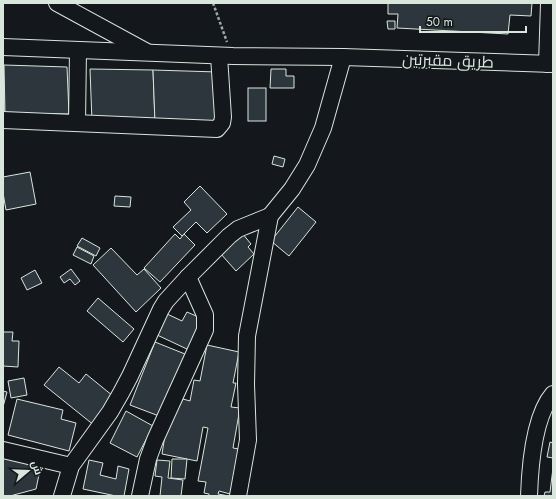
<svg xmlns="http://www.w3.org/2000/svg" width="556" height="499" viewBox="0 0 556 499" font-family="Jost,Cairo,sans-serif">
  <style>
    .building { fill: #2c363c; stroke: #d8e6dc }
    .lines { fill: none; stroke-linecap: round; stroke-linejoin: round }
    .minor-casing { stroke: #d8e6dc; stroke-width: 18 }
    .path { stroke: #9da8a2; stroke-width: 2.5; stroke-dasharray: 3 2; stroke-linecap: butt }
    .minor { stroke: #14181c; stroke-width: 16 }
    .labels { text-anchor: middle; stroke-width: 3; stroke-linejoin: round; paint-order: stroke }
    .street-label { font-size: 16px; fill: #d8e6dc; stroke: #14181c }
  </style>
  <rect width="100%" height="100%" fill="#14181c"/>
  <!-- building -->
  <g class="building">
    <polygon points="388,3 532,3 531,16 510,15 508,34 397,28 398,14 388,14"/>
    <polygon points="387,21 395,21 395,29 388,29"/>
    <polygon points="3,65 4,65 5,113 3,113"/>
    <polygon points="4,65 67,67 69,114 5,113"/>
    <polygon points="90,69 153,70 155,123 92,122"/>
    <polygon points="271,69 286,69 286,76 294,76 294,88 270,88"/>
    <polygon points="153,70 218,72 219,124 155,123"/>
    <rect x="248" y="88" width="18" height="33"/>
    <polygon points="274,156 285,159 283,167 272,164"/>
    <polygon points="30,172 36,204 6,210 3,193 3,177"/>
    <polygon points="200,186 227,214 207,233 196,222 182,236 173,227 191,210 184,202"/>
    <polygon points="115,196 131,197 130,207 114,206"/>
    <polygon points="298,207 316,222 289,256 271,241"/>
    <polygon points="242,233 251,244 248,247 254,254 236,271 220,253"/>
    <polygon points="175,234 180,239 184,234 195,245 160,282 144,268"/>
    <polygon points="82,238 100,248 96,256 77,246"/>
    <polygon points="77,247 94,256 91,264 73,255"/>
    <polygon points="111,248 137,275 144,269 161,288 136,312 93,265"/>
    <polygon points="71,269 80,281 75,285 70,279 64,283 60,277"/>
    <polygon points="35,270 42,283 27,290 21,278"/>
    <polygon points="98,298 134,329 123,342 87,311"/>
    <polygon points="187,312 203,319 189,350 155,334 165,313 182,321"/>
    <polygon points="3,332 13,332 12,341 19,341 18,367 3,366"/>
    <polygon points="155,342 185,354 159,416 130,405"/>
    <polygon points="207,345 239,352 233,383 236,383 231,407 240,408 233,448 239,449 230,494 219,491 218,494 229,496 209,496 209,494 204,493 206,482 198,481 208,428 203,427 197,461 162,454 166,429 183,399 190,401 194,380 200,381"/>
    <polygon points="59,367 79,383 86,374 113,396 95,426 44,385"/>
    <polygon points="24,378 27,395 11,398 8,381"/>
    <polygon points="3,391 7,392 3,407"/>
    <polygon points="17,399 63,410 61,419 76,423 69,451 8,435"/>
    <polygon points="126,411 153,426 137,457 110,443"/>
    <polygon points="550,442 553,443 553,458 547,457"/>
    <polygon points="16,455 41,465 36,489 10,496 3,496 3,459"/>
    <polygon points="172,459 187,459 185,479 171,478"/>
    <polygon points="89,460 103,463 100,475 116,479 118,466 129,469 124,496 116,496 83,489"/>
    <polygon points="157,460 170,461 168,478 183,480 181,496 160,496 162,477 155,476"/>
    <polygon points="553,468 553,496 544,496 545,492 550,492"/>
  </g>
  <g class="lines">
    <defs>
      <g id="minor">
        <polyline points="57,3 147,52"/>
        <polyline points="3,47 233,56 343,57 553,64"/>
        <polyline points="547,64 549,3"/>
        <polyline points="3,120 217,129 222,123 223,117 219,56"/>
        <polyline points="77,123 78,50"/>
        <polyline points="3,450 71,466"/>
        <polyline points="62,496 71,466 110,412 121,393 130,376 161,309 166,301 188,277 229,236 238,229 270,216"/>
        <polyline points="140,496 148,459 155,440 205,330 205,315 188,277"/>
        <polyline points="238,496 248,440 246,384 247,336 270,216 292,189 307,165 323,128 343,57"/>
        <path d="M 529,496 C 530,467 534,416 553,394"/>
      </g>
    </defs>
    <!-- minor casing -->
    <use href="#minor" class="minor-casing"/>
    <!-- path -->
    <polyline class="path" points="213,3 227,42"/>
    <!-- minor -->
    <use href="#minor" class="minor"/>
  </g>
  <g class="labels">
    <!-- street labels -->
    <g class="street-label">
      <text transform="translate(448 60) rotate(2)" y="6">طريق مقبرتين</text>
    </g>
  </g>
  <!-- border -->
  <rect width="556" height="499" fill="none" stroke="#d8e6dc" stroke-width="8"/>
  <!-- north arrow -->
  <g transform="translate(28 471) rotate(71)" stroke="#14181c" stroke-width="3" paint-order="stroke">
  <path d="M0-3L7 15L0 10L-7 15Z" fill="#d8e6dc"/>
  <text y="-6" font-size="11" font-weight="bold" text-anchor="middle" fill="#d8e6dc">ش</text>
  </g>
  <!-- scale -->
  <path d="M420 26v6h106v-6" fill="none" stroke="#d8e6dc" stroke-width="2"/>
  <text x="426" y="26" font-size="12" fill="#d8e6dc" stroke="#14181c" stroke-width="3" paint-order="stroke">50 m</text>
</svg>
